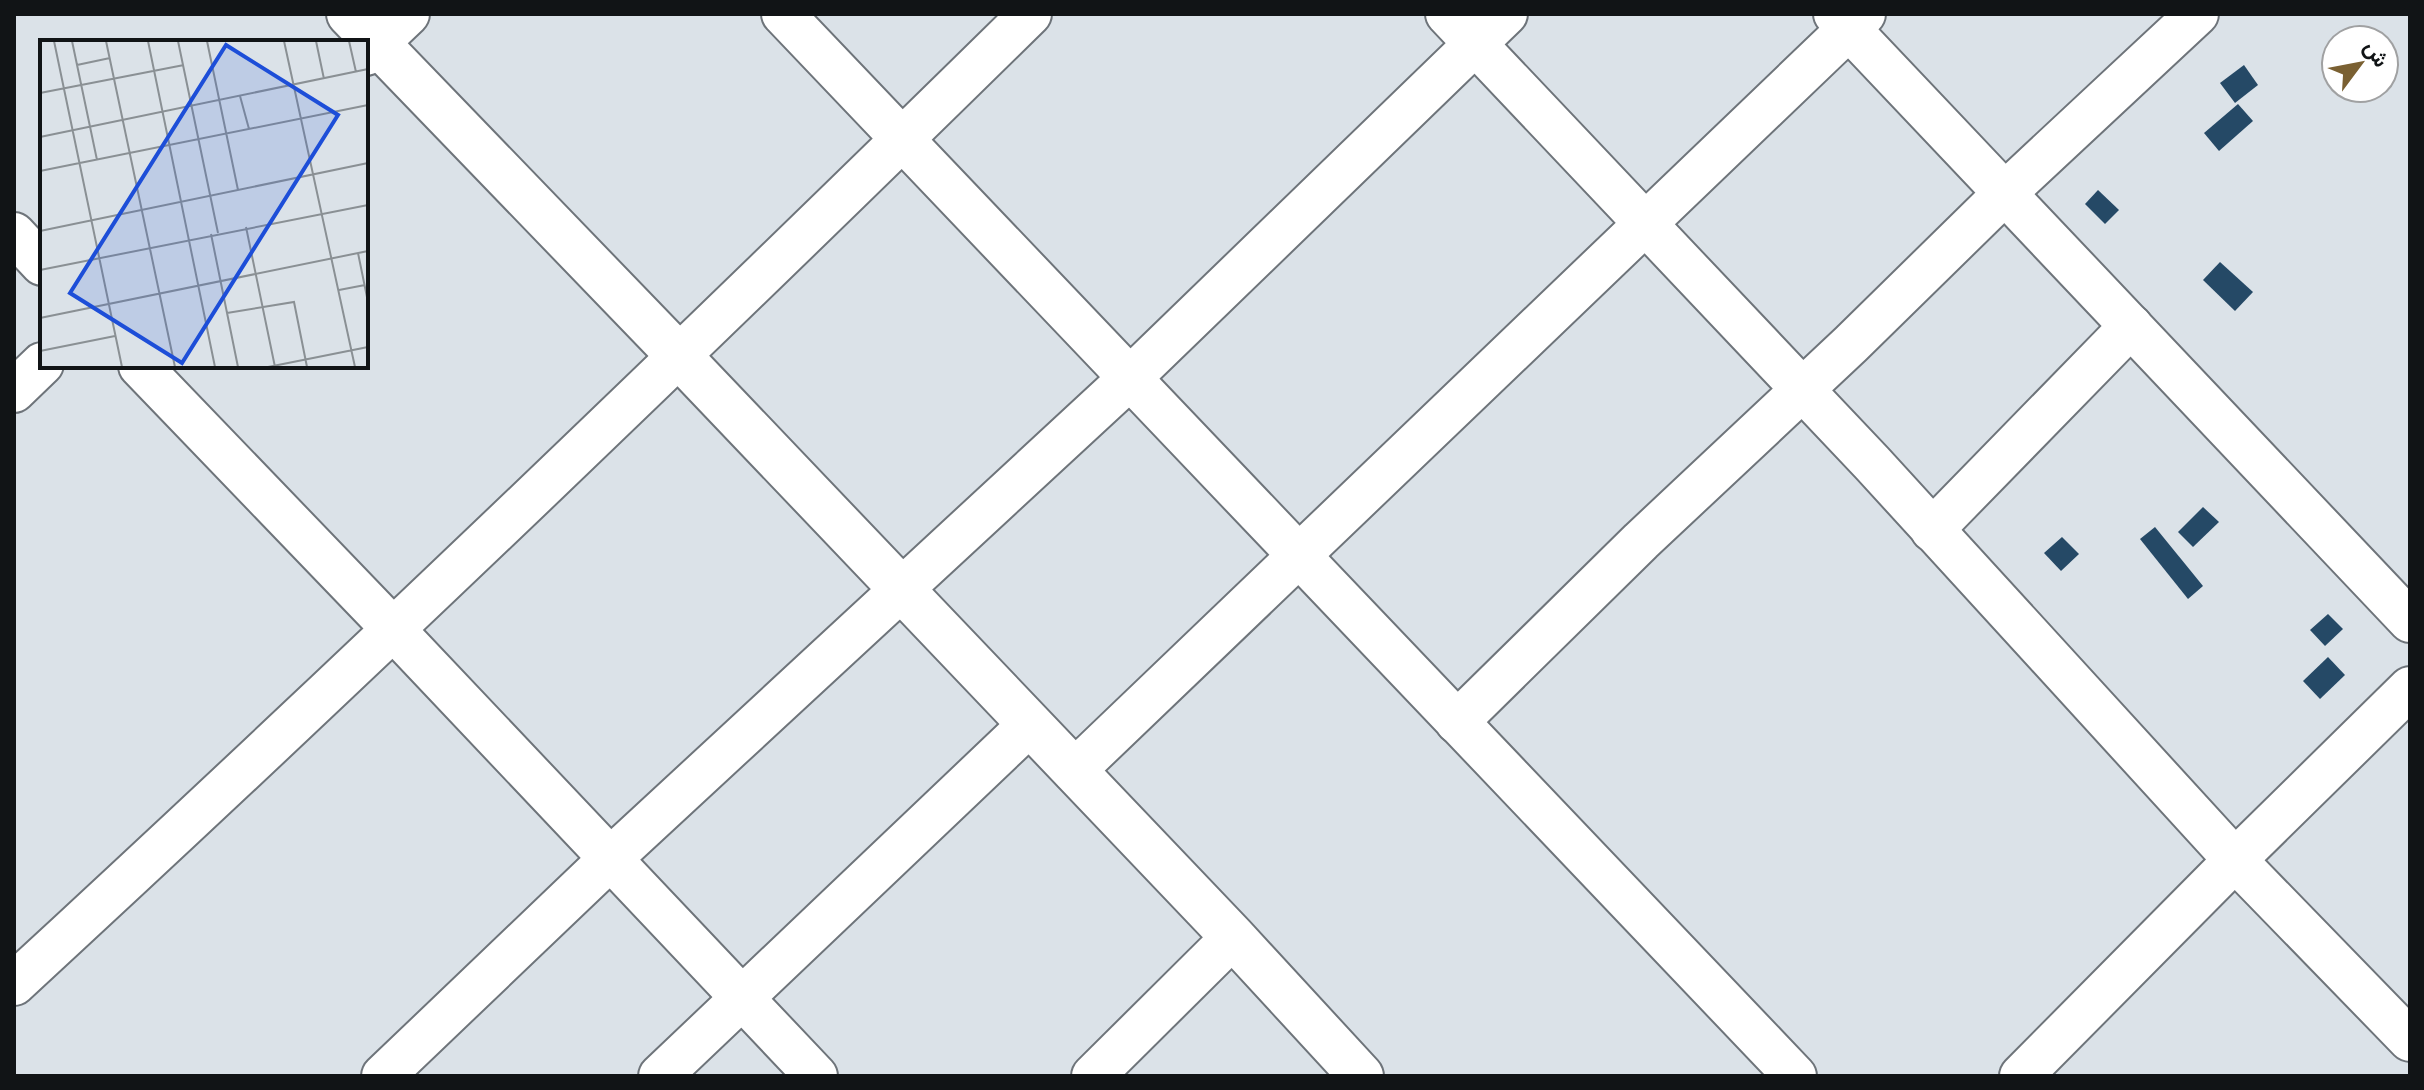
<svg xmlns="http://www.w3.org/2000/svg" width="2424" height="1090" viewBox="0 0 2424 1090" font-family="Literata,Vazirmatn,serif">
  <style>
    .building { fill: #254966 }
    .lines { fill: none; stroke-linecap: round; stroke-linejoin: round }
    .street-casing { stroke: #6e747a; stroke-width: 46 }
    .secondary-casing { stroke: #6e747a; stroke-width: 48 }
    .street { stroke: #fff; stroke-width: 42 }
    .secondary { stroke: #fff; stroke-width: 44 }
    .inset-road { fill: none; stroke: #8a9094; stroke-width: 2 }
    .view { fill: #1d4ed8; fill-opacity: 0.15; stroke: #1d4ed8; stroke-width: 4 }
    .inset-edge { fill: none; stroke: #111416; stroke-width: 4 }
  </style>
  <rect width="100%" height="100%" fill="#dbe2e8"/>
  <!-- building -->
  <g class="building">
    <polygon points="2244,65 2258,85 2235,103 2220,83"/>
    <polygon points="2238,104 2253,121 2219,151 2204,133"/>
    <polygon points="2098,190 2119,210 2105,224 2085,204"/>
    <polygon points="2220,262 2253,292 2235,311 2203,280"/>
    <polygon points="2203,507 2219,522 2193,547 2178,532"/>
    <polygon points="2155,527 2203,586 2188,599 2140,539"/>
    <polygon points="2062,537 2079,554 2061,571 2044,553"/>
    <polygon points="2328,614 2343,629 2325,646 2310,630"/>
    <polygon points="2328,657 2345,675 2320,699 2303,681"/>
  </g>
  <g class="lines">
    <defs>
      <g id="street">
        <polyline points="783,14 1795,1076"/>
        <polyline points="1447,14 1872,463 2235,860 2410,1040"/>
        <polyline points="1835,14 2410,621"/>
        <polyline points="366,54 408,14"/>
        <polyline points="14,234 42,264"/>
        <polyline points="140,366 393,629 816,1076"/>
        <polyline points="14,391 42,364"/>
        <polyline points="1932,530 2131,326"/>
        <polyline points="1457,722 1641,541 1851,344 2005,193 2197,14"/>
        <polyline points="1074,771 1864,14"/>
        <path d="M 14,984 C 358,667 696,342 1030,14"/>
        <polyline points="383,1076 610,859 1130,378 1506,14"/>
        <polyline points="660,1076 1029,725"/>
        <polyline points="1093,1076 1233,937"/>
        <polyline points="2021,1076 2235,860 2410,688"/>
      </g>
      <polyline id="secondary" points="349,14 680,357 1233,937 1361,1076"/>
    </defs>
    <!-- street casing -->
    <use href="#street" class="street-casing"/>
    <!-- secondary casing -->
    <use href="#secondary" class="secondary-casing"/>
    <!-- street -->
    <use href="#street" class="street"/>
    <!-- secondary -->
    <use href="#secondary" class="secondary"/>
  </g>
  <!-- overview -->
  <g transform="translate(40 40)">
    <rect width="328" height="328" fill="#dbe2e8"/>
    <path class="inset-road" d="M 14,1 L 82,327M 32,1 L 57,120M 66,1 L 135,327M 108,1 L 175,327M 138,1 L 178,193M 167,1 L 198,150M 244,1 L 315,327M 276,1 L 284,39M 309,1 L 316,32M 37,25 L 70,18M 0,53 L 144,25M 200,56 L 209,89M 0,97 L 328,29M 0,131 L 328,65M 206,187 L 235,327M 0,191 L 328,123M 171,194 L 198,327M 318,213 L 328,262M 0,230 L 328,165M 299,250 L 325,245M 187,273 L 254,262 L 267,327M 0,278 L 328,211M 0,311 L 75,296M 228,327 L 328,307"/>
    <path class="view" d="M 186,5 L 298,75 L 142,323 L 30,253 Z"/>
    <rect width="328" height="328" class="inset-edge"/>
  </g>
  <!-- border -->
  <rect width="2424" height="1090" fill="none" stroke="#111416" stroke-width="32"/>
  <!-- north arrow -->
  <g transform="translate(2360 64) rotate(58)"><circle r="38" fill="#ffffff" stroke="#a0a1a2" stroke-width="2"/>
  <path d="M0-6L14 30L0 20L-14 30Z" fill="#7a6032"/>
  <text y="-12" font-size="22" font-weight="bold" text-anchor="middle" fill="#111416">ش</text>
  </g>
</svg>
